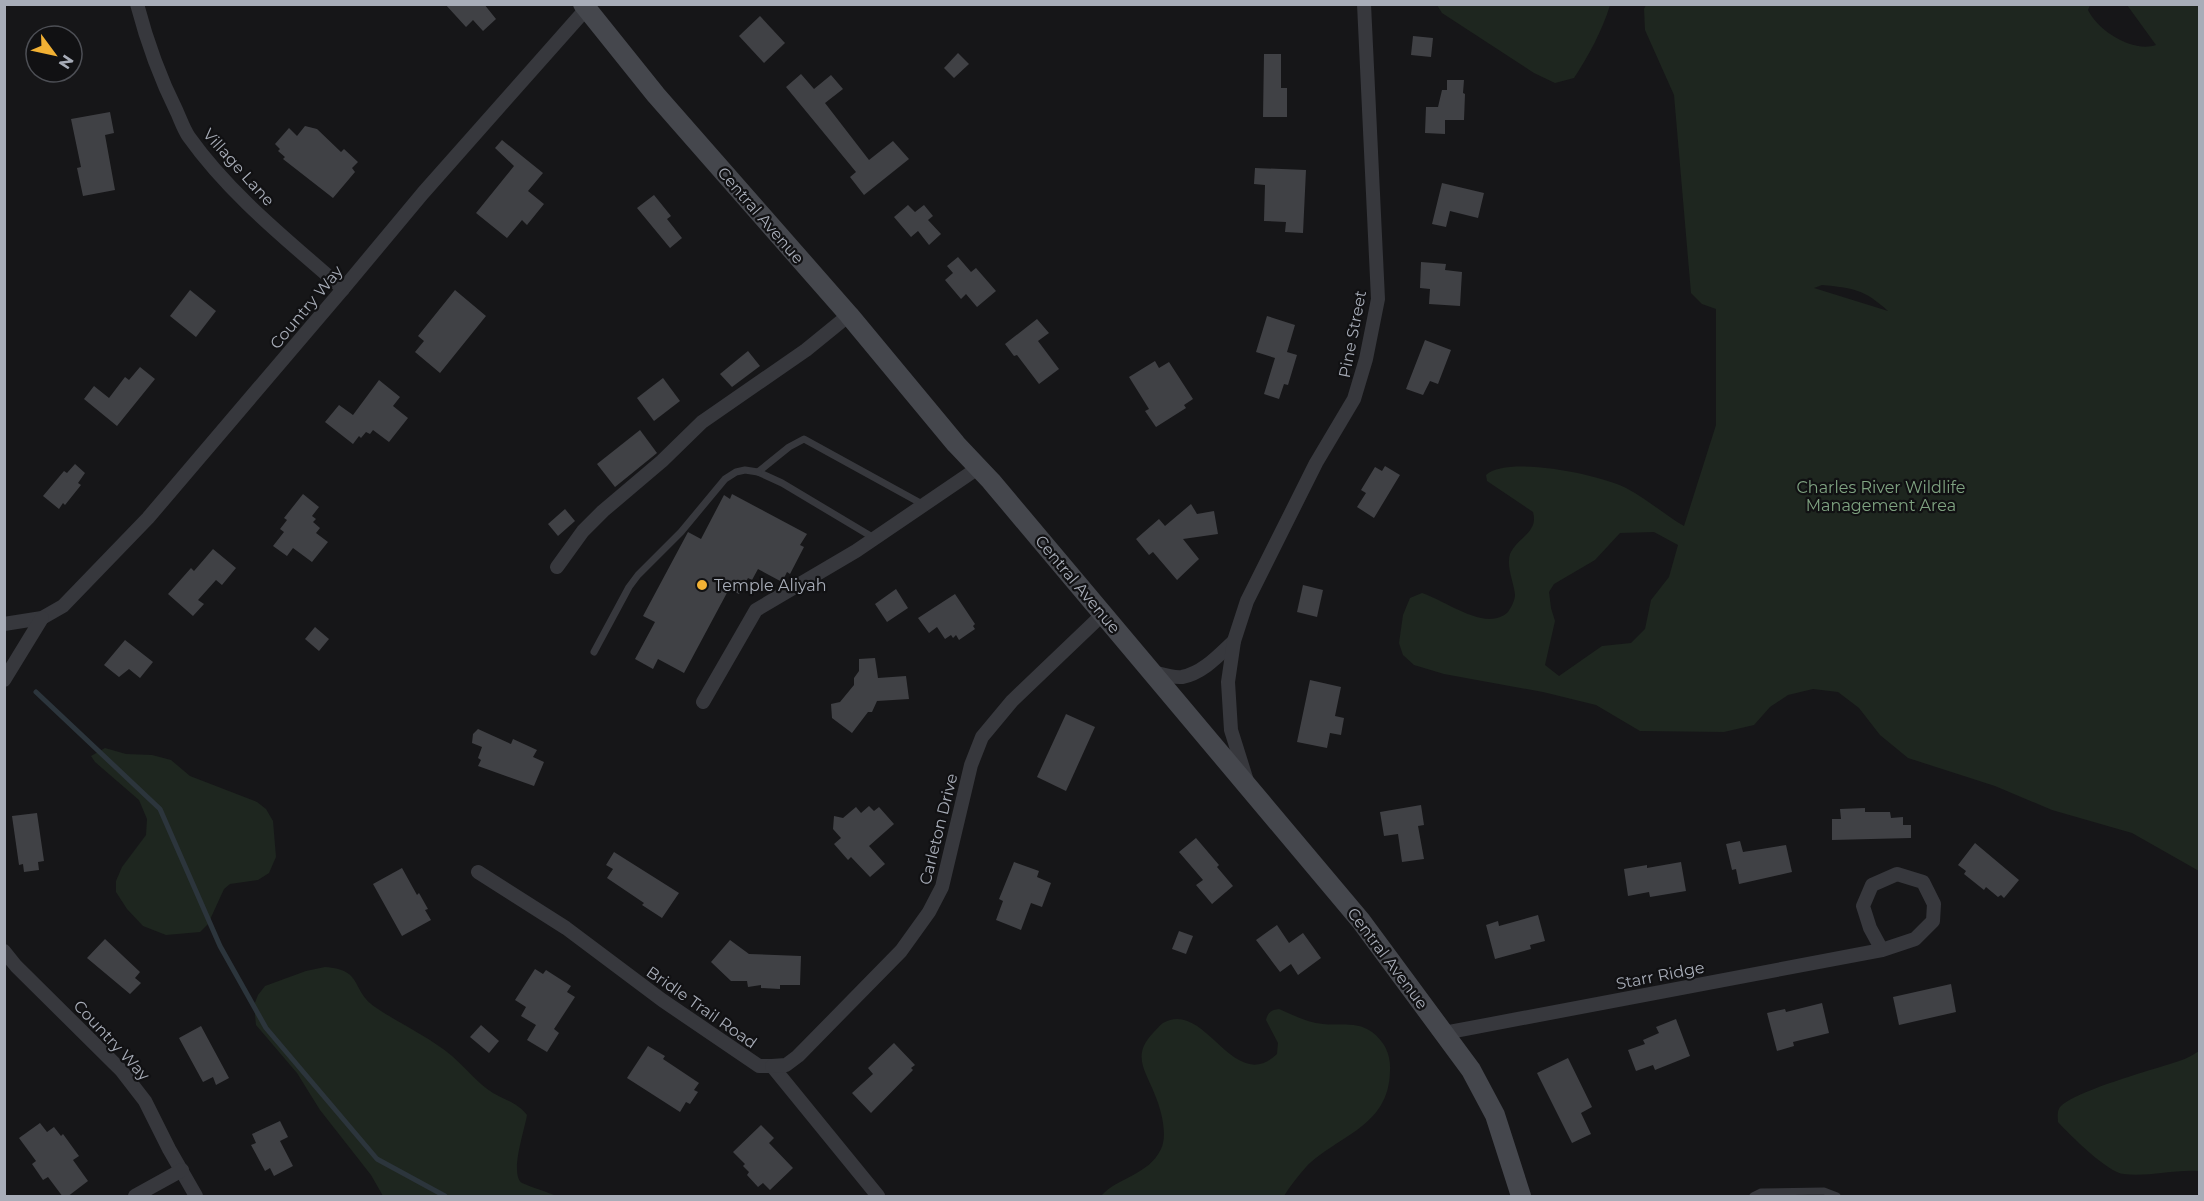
<svg xmlns="http://www.w3.org/2000/svg" width="2204" height="1201" viewBox="0 0 2204 1201" font-family="Montserrat,sans-serif">
  <style>
    .green { fill: #1e261f; fill-rule: evenodd }
    .lines { fill: none; stroke-linecap: round; stroke-linejoin: round }
    .stream { stroke: #2c353c; stroke-width: 5 }
    .building { fill: #404145 }
    .service { stroke: #37383d; stroke-width: 7 }
    .minor { stroke: #37383d; stroke-width: 14 }
    .secondary { stroke: #45474d; stroke-width: 20 }
    .poi-dot { fill: #f2b134; stroke: #111113; stroke-width: 2 }
    .labels { text-anchor: middle; stroke-width: 4.5; stroke-linejoin: round; paint-order: stroke }
    .street-label { font-size: 16px; fill: #a8adb8; stroke: #111113 }
    .park-label { font-size: 16px; fill: #7fa381; stroke: #111113 }
    .poi-label { font-size: 16px; fill: #a8adb8; stroke: #111113; text-anchor: start }
  </style>
  <rect width="100%" height="100%" fill="#161618"/>
  <!-- green -->
  <g class="green">
    <path d="M 1437,5 L 1437,4 L 1610,5 C 1603,29 1588,57 1574,78 L 1555,83 L 1534,73 L 1442,13 Z"/>
    <path d="M 1646,5 L 2090,5 L 2088,10 C 2098,31 2133,53 2156,45 L 2127,5 L 2199,5 L 2199,871 L 2132,833 L 2052,810 L 1995,786 L 1908,758 L 1880,735 L 1859,708 L 1838,692 L 1813,689 L 1788,695 L 1770,707 L 1754,725 L 1724,732 L 1640,731 L 1596,705 L 1543,692 L 1444,674 L 1414,665 L 1403,655 L 1399,643 L 1403,615 L 1410,598 L 1422,593 C 1445,600 1486,633 1508,612 C 1511,608 1515,600 1515,595 C 1514,582 1506,567 1510,554 C 1517,537 1539,533 1533,512 L 1487,481 L 1486,475 C 1508,455 1601,475 1626,488 C 1647,499 1665,515 1684,526 L 1716,425 L 1716,309 L 1702,304 L 1691,293 L 1674,95 L 1645,30 L 1644,9 ZM 1822,285 C 1853,288 1864,289 1888,311 L 1814,288 ZM 1620,533 L 1654,532 L 1678,545 L 1669,577 L 1651,600 L 1645,629 L 1631,643 L 1602,646 L 1559,676 L 1545,665 L 1555,621 L 1551,608 L 1549,592 L 1554,584 L 1595,560 Z"/>
    <polygon points="105,748 126,754 152,755 171,760 190,776 257,802 266,809 273,821 276,857 269,873 258,880 230,884 224,889 208,924 200,932 166,935 143,926 127,909 116,892 116,881 122,867 146,835 147,819 139,800 95,762 91,756"/>
    <path d="M 325,967 C 364,970 350,989 375,1007 C 400,1024 428,1036 452,1056 C 466,1068 477,1083 493,1093 C 505,1100 518,1103 527,1115 C 525,1129 509,1174 522,1183 C 529,1186 549,1193 557,1196 L 383,1196 L 371,1175 L 320,1110 L 297,1073 L 256,1025 L 254,1005 L 258,995 L 265,986 L 306,971 Z"/>
    <path d="M 1279,1009 C 1293,1015 1308,1023 1323,1024 C 1339,1026 1357,1021 1372,1032 C 1385,1042 1391,1055 1390,1071 C 1389,1127 1338,1135 1306,1167 C 1298,1176 1290,1186 1284,1196 L 1101,1196 C 1118,1177 1149,1175 1161,1149 C 1168,1135 1161,1109 1155,1095 C 1146,1071 1131,1056 1153,1033 C 1156,1030 1160,1025 1163,1023 C 1206,999 1233,1096 1277,1054 L 1278,1043 L 1266,1020 C 1268,1012 1271,1010 1279,1009 Z"/>
    <path d="M 2199,1051 L 2199,1171 C 2175,1169 2148,1177 2124,1174 C 2108,1173 2070,1135 2058,1122 C 2058,1119 2057,1112 2059,1109 C 2066,1093 2159,1068 2179,1061 C 2186,1059 2193,1055 2199,1051 Z"/>
  </g>
  <g class="lines">
    <!-- stream -->
    <polyline class="stream" points="36,692 160,809 220,946 266,1028 377,1159 445,1196"/>
  </g>
  <!-- building -->
  <g class="building">
    <polygon points="445,4 484,4 496,19 483,31 473,20 466,27"/>
    <polygon points="760,16 785,43 764,63 739,36"/>
    <polygon points="1413,36 1433,38 1431,57 1411,55"/>
    <polygon points="958,53 969,64 954,78 944,68"/>
    <polygon points="1264,54 1281,54 1281,88 1287,88 1287,117 1263,117"/>
    <polygon points="801,74 814,89 831,75 843,89 825,103 869,160 893,141 909,159 864,195 850,177 856,172 786,87"/>
    <polygon points="1447,80 1464,80 1463,93 1465,94 1464,120 1445,120 1445,134 1425,133 1426,107 1438,107 1442,90 1447,90"/>
    <polygon points="110,112 114,133 105,135 115,190 83,196 77,168 81,167 71,119"/>
    <polygon points="305,126 317,129 341,152 344,149 358,162 352,168 355,172 333,198 283,159 285,157 278,151 280,149 275,144 289,128 297,136"/>
    <polygon points="502,140 543,173 528,191 544,204 527,225 522,220 507,238 476,213 514,166 495,148"/>
    <polygon points="1255,168 1306,170 1303,233 1285,232 1286,222 1264,221 1265,185 1254,184"/>
    <polygon points="1442,183 1484,193 1478,218 1450,211 1446,227 1432,224"/>
    <polygon points="654,195 671,216 667,219 682,238 670,248 637,208"/>
    <polygon points="908,205 915,212 924,205 933,216 928,220 941,234 929,245 918,231 911,237 894,217"/>
    <polygon points="958,257 971,272 976,268 996,291 977,307 966,294 961,299 945,280 953,273 947,266"/>
    <polygon points="1421,262 1446,264 1445,270 1462,272 1460,306 1429,304 1430,289 1420,288"/>
    <polygon points="190,290 216,311 196,337 170,316"/>
    <polygon points="455,290 486,316 440,373 415,352 424,341 418,336"/>
    <polygon points="1267,316 1295,325 1287,352 1297,355 1288,385 1284,384 1279,399 1264,394 1275,358 1256,352"/>
    <polygon points="1037,319 1049,333 1038,341 1059,369 1039,384 1017,355 1014,356 1005,344"/>
    <polygon points="1425,340 1451,350 1438,384 1430,381 1423,395 1406,389"/>
    <polygon points="748,351 760,366 732,387 720,374"/>
    <polygon points="1155,361 1159,368 1169,362 1193,399 1184,405 1186,408 1156,427 1145,411 1149,409 1129,377"/>
    <polygon points="140,367 155,379 117,426 84,399 94,386 109,398 125,377 129,380"/>
    <polygon points="663,378 680,401 654,421 637,398"/>
    <polygon points="379,380 400,397 393,406 408,418 389,442 373,430 370,434 366,432 361,438 359,436 353,444 325,422 339,405 353,415"/>
    <polygon points="640,430 657,453 615,487 597,464"/>
    <polygon points="75,464 85,473 78,483 81,485 65,505 63,503 59,509 43,496 64,471 67,473"/>
    <polygon points="1385,466 1400,475 1374,518 1357,507 1366,493 1361,490 1375,467 1382,471"/>
    <polygon points="303,494 319,507 312,516 316,519 313,522 320,528 316,533 328,542 312,562 293,548 287,556 273,546 284,532 280,529 287,520 284,518"/>
    <polygon points="732,494 807,534 800,545 804,547 790,574 787,572 782,582 758,569 752,580 748,578 739,594 729,589 684,673 658,659 653,669 635,659 655,622 643,616 688,532 701,539 724,495 730,499"/>
    <polygon points="1191,504 1197,514 1214,511 1218,534 1183,539 1199,559 1177,580 1153,552 1149,555 1136,539 1159,519 1165,526"/>
    <polygon points="565,509 575,521 558,536 548,524"/>
    <polygon points="213,549 236,568 222,585 216,580 198,600 204,604 193,616 168,594 191,568 194,571"/>
    <polygon points="1303,585 1323,590 1317,617 1297,612"/>
    <polygon points="896,589 908,608 887,622 875,604"/>
    <polygon points="955,594 975,624 973,626 975,629 959,640 956,635 953,638 951,635 945,639 937,627 929,633 918,618"/>
    <polygon points="315,627 329,639 319,651 305,639"/>
    <polygon points="125,640 153,662 140,678 129,669 119,677 104,665"/>
    <polygon points="875,658 878,678 906,676 909,699 877,701 872,712 868,712 852,733 832,718 831,704 840,702 854,685 854,678 859,671 859,659"/>
    <polygon points="1310,680 1341,687 1335,716 1344,718 1341,735 1330,733 1327,748 1297,742"/>
    <polygon points="1066,714 1095,727 1066,791 1037,777"/>
    <polygon points="478,729 511,744 513,739 537,750 533,757 544,762 534,786 478,766 481,760 478,758 482,747 472,743 473,734"/>
    <polygon points="1421,805 1424,825 1418,826 1424,859 1402,862 1398,834 1384,836 1380,812"/>
    <polygon points="869,806 874,811 879,807 894,824 869,846 885,864 870,877 851,857 848,860 834,844 841,838 833,829 834,816 843,818 856,807 861,813"/>
    <polygon points="1865,808 1865,812 1890,812 1891,818 1903,817 1903,825 1911,825 1911,838 1832,840 1832,819 1841,819 1840,809"/>
    <polygon points="37,813 44,861 38,862 39,870 24,872 23,864 19,865 12,816"/>
    <polygon points="1196,838 1219,865 1217,867 1233,886 1212,904 1196,885 1203,880 1179,852"/>
    <polygon points="1740,841 1743,852 1786,845 1792,872 1739,884 1736,869 1732,870 1726,844"/>
    <polygon points="1975,843 2019,880 2004,898 2001,895 1998,897 1986,887 1984,890 1964,874 1966,871 1958,865"/>
    <polygon points="614,852 679,893 662,918 642,905 644,903 607,878 613,869 606,865"/>
    <polygon points="1014,862 1039,871 1037,877 1051,883 1042,907 1031,903 1021,930 996,920 1003,901 999,899"/>
    <polygon points="1681,862 1686,891 1650,897 1649,892 1628,896 1624,869 1647,865 1647,868"/>
    <polygon points="402,868 417,895 419,893 428,909 425,910 431,920 402,936 373,884"/>
    <polygon points="1538,915 1545,941 1530,945 1531,949 1495,959 1486,925 1498,921 1499,926"/>
    <polygon points="1277,925 1289,943 1303,933 1321,958 1298,975 1291,964 1280,972 1256,940"/>
    <polygon points="1179,931 1193,936 1186,954 1172,949"/>
    <polygon points="105,939 140,972 135,978 141,983 130,994 87,958"/>
    <polygon points="730,940 749,954 801,956 800,985 780,985 780,989 761,988 761,985 748,987 747,981 731,981 711,962"/>
    <polygon points="535,969 543,974 546,970 571,986 567,992 575,997 554,1029 559,1033 547,1052 527,1040 536,1025 521,1016 526,1007 515,1000"/>
    <polygon points="1951,984 1956,1012 1899,1025 1893,997"/>
    <polygon points="1822,1003 1829,1033 1793,1042 1794,1046 1777,1051 1767,1013 1785,1009 1786,1012"/>
    <polygon points="1676,1019 1690,1056 1655,1070 1653,1065 1636,1071 1628,1050 1645,1044 1643,1040 1659,1033 1656,1027"/>
    <polygon points="481,1025 499,1041 489,1053 470,1037"/>
    <polygon points="201,1026 229,1078 216,1085 213,1077 203,1082 179,1038"/>
    <polygon points="894,1043 915,1065 911,1068 913,1070 871,1113 852,1093 873,1074 868,1068"/>
    <polygon points="648,1046 665,1056 663,1059 699,1083 694,1090 698,1092 690,1104 686,1102 680,1112 627,1078"/>
    <polygon points="1568,1058 1592,1107 1581,1113 1591,1134 1572,1143 1537,1073"/>
    <polygon points="280,1121 288,1137 280,1141 293,1166 274,1176 270,1168 265,1171 251,1145 256,1143 252,1134"/>
    <polygon points="40,1123 47,1132 54,1127 61,1136 63,1134 79,1156 73,1160 88,1181 67,1197 63,1197 48,1177 43,1180 32,1164 36,1161 19,1138"/>
    <polygon points="761,1125 774,1138 769,1143 793,1168 770,1190 763,1183 758,1187 747,1175 749,1172 743,1166 745,1164 733,1152"/>
  </g>
  <g class="lines">
    <!-- service -->
    <g class="service">
      <polyline points="874,538 782,483 758,472 789,447 804,439 924,505"/>
      <polyline points="594,652 629,587 638,575 681,532 725,479 736,472 745,470 758,472"/>
      <polyline points="1753,1196 1761,1192 1824,1191 1837,1196"/>
    </g>
    <!-- minor -->
    <g class="minor">
      <path d="M 137,4 C 147,42 160,78 177,112 C 181,121 184,130 189,137 C 231,196 290,242 343,289"/>
      <polyline points="557,567 583,531 603,511 662,461 702,422 806,350 849,315"/>
      <polyline points="4,624 42,618 63,606 148,518 343,289 423,193 586,9"/>
      <path d="M 1153,672 C 1161,674 1173,678 1182,677 C 1203,673 1219,655 1234,641"/>
      <polyline points="4,680 42,618"/>
      <polyline points="703,702 756,610 856,551 978,468"/>
      <polyline points="1247,781 1231,730 1228,682 1234,641 1247,601 1316,463 1354,399 1366,359 1378,299 1364,4"/>
      <polyline points="478,872 566,928 662,1000 759,1066 772,1066 878,1196"/>
      <polyline points="4,951 16,966 121,1070 145,1101 169,1149 196,1196"/>
      <polyline points="1444,1033 1882,950 1915,939 1933,921 1934,904 1923,882 1897,874 1872,885 1863,906 1870,928 1882,950"/>
      <polyline points="772,1066 786,1065 798,1056 901,951 929,912 942,887 971,765 982,737 1012,701 1103,614"/>
      <polyline points="135,1196 182,1170"/>
    </g>
    <!-- secondary -->
    <polyline class="secondary" points="583,4 656,95 849,315 956,444 991,481 1361,921 1471,1070 1495,1115 1521,1196"/>
  </g>
  <!-- markers -->
  <circle class="poi-dot" cx="702" cy="585" r="6"/>
  <g class="labels">
    <!-- street labels -->
    <g class="street-label">
      <text transform="translate(239 167) rotate(48)" y="6">Village Lane</text>
      <text transform="translate(761 215) rotate(49)" y="6">Central Avenue</text>
      <text transform="translate(306 307) rotate(-50)" y="6">Country Way</text>
      <text transform="translate(1352 334) rotate(-79)" y="6">Pine Street</text>
      <text transform="translate(1078 584) rotate(50)" y="6">Central Avenue</text>
      <text transform="translate(938 829) rotate(-76)" y="6">Carleton Drive</text>
      <text transform="translate(1388 958) rotate(53)" y="6">Central Avenue</text>
      <text transform="translate(1660 975) rotate(-11)" y="6">Starr Ridge</text>
      <text transform="translate(702 1007) rotate(35)" y="6">Bridle Trail Road</text>
      <text transform="translate(112 1040) rotate(47)" y="6">Country Way</text>
    </g>
    <!-- park labels -->
    <g class="park-label">
      <text x="1881" y="493">Charles River Wildlife<tspan x="1881" dy="18">Management Area</tspan></text>
    </g>
    <!-- poi labels -->
    <g class="poi-label">
      <text x="714" y="591">Temple Aliyah</text>
    </g>
  </g>
  <!-- border -->
  <rect width="2204" height="1201" fill="none" stroke="#a8adb8" stroke-width="12"/>
  <!-- north arrow -->
  <g transform="translate(54 54) rotate(123)"><circle r="28" fill="#111113" stroke="#4d4f55" stroke-width="1.5"/>
  <path d="M0-4.5L10 22L0 15L-10 22Z" fill="#f2b134"/>
  <text y="-9" font-size="16" font-weight="bold" text-anchor="middle" fill="#a8adb8">N</text>
  </g>
</svg>
